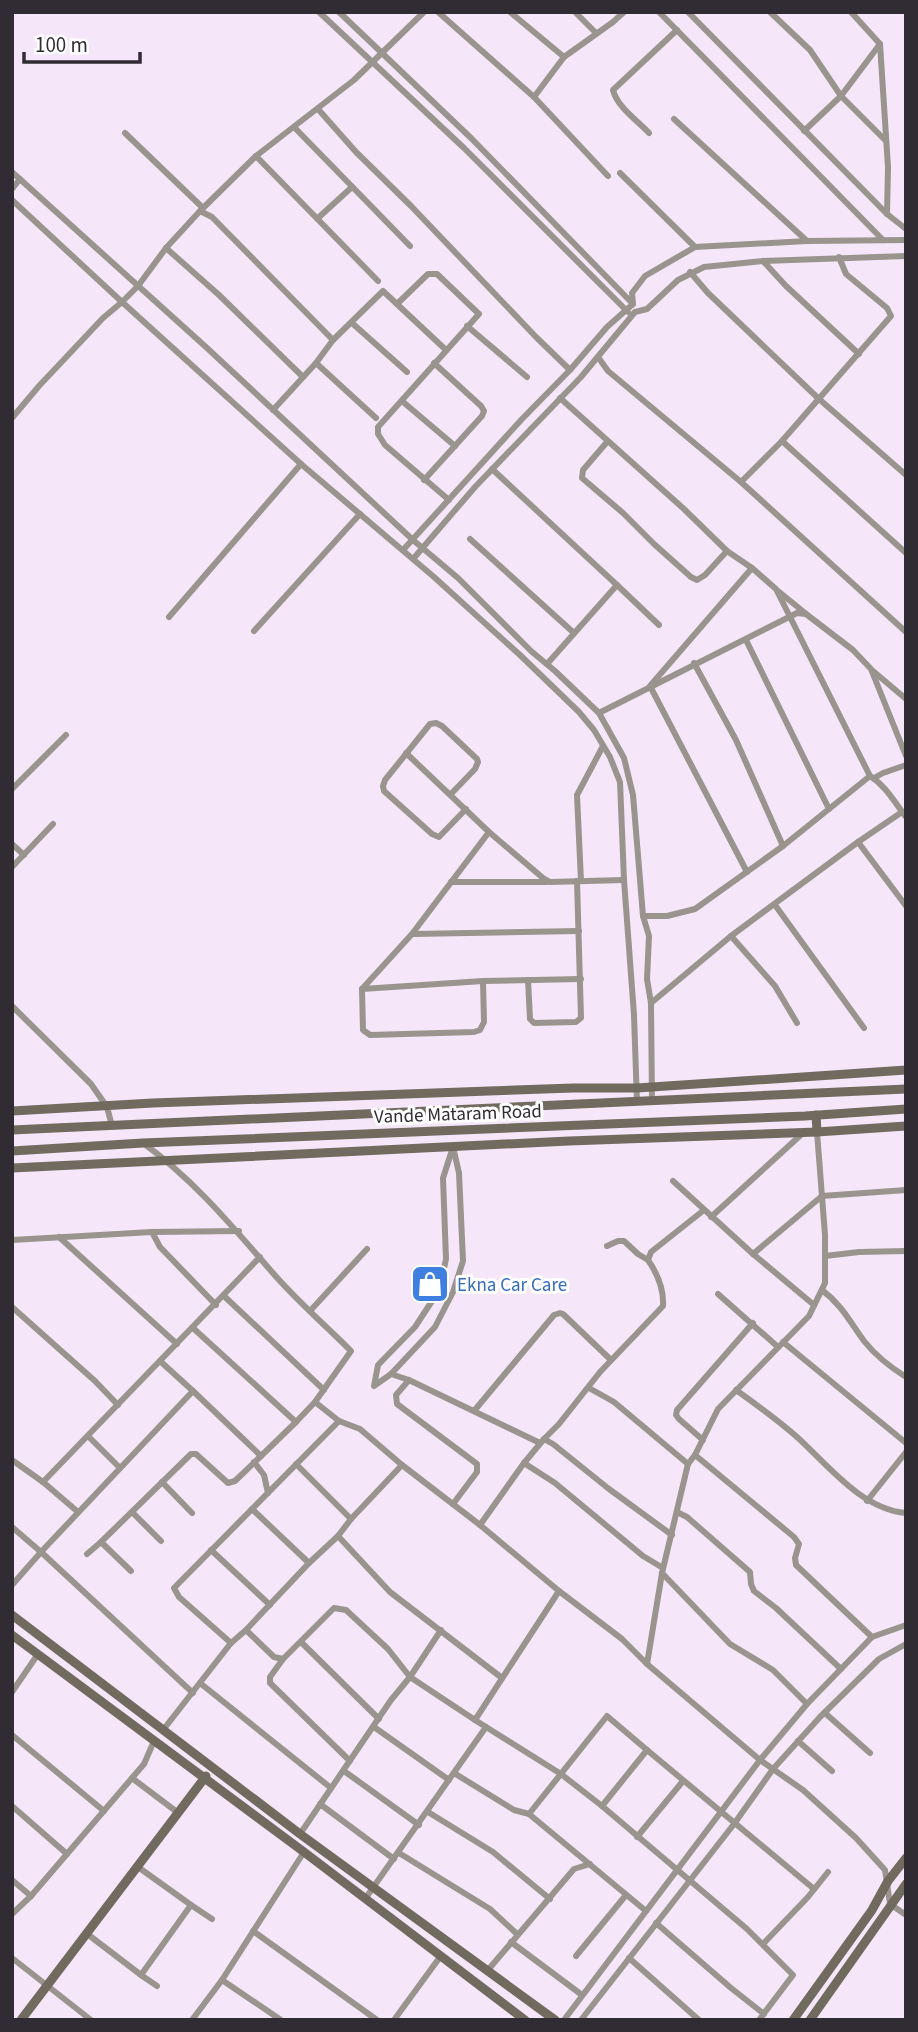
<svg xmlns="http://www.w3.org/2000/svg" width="918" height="2032" viewBox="0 0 918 2032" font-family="'Source Sans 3',sans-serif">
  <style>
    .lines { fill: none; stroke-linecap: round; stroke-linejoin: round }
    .street { stroke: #99948d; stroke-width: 6 }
    .secondary { stroke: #716a5f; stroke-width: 9 }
    .labels { text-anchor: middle; stroke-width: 6; stroke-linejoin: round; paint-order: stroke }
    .street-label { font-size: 19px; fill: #312c33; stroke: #fff }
    .shop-label { font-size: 19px; fill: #366cbe; stroke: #fff; text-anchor: start }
  </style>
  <rect width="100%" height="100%" fill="#f5e7f9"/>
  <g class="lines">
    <!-- street -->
    <g class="street">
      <polyline points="319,12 464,148 628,312"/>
      <polyline points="339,12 472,139 633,304"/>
      <polyline points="438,12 534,97 564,57 613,22 624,12"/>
      <polyline points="510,12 564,57"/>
      <polyline points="575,12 596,33"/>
      <polyline points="659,12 883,240"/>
      <polyline points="688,12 887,214 906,229"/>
      <polyline points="770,12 810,50 841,96 886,141"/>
      <polyline points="851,12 880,44 888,167 887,214"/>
      <polyline points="534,97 608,176"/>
      <polyline points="318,109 356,152 411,206 536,337 570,370"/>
      <polyline points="674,119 807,241"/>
      <polyline points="294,127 410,246"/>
      <polyline points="804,131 841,96 880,44"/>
      <polyline points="125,133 203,208"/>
      <path d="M 649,133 C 638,121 617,107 613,90 L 677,30"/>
      <polyline points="256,156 378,281"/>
      <polyline points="12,172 207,348 413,540 458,578 531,651 555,671 599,713 624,758 633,795 643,916 649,936 647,979 651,1003 652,1102"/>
      <polyline points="620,173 695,247"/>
      <polyline points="12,189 20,179"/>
      <polyline points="12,200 122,302 301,464 434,577 520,655 579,712 594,730 610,757 620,782 624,880 634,1015 637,1102"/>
      <polyline points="200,211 212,217 333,340"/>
      <polyline points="318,218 352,187"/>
      <polyline points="166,248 219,295 303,377"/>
      <polyline points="839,257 846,274 887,308 891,316 782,441 741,482 906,632"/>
      <polyline points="763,261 786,286 859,354"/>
      <polyline points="690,272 708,293 819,399 906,475"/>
      <polyline points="397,304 428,274 437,274 479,314 378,427 378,434 385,445 449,500"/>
      <polyline points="352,323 407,372"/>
      <polyline points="467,326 527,377"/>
      <polyline points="598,357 608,371 741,482"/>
      <polyline points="316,363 333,340 383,291 446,350"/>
      <polyline points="560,398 684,509 727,551 705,575 697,580 691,577 654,544 623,513 582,478 583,470 607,442"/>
      <polyline points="402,401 455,446"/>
      <polyline points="273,410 316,363 376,418"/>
      <polyline points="12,418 39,386 103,318 122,302 138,286 166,248 200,211 256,156 354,80 424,12"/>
      <polyline points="782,441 906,553"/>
      <polyline points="492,469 617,585 547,664"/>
      <polyline points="424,480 482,416 484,411 481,406 434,363"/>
      <polyline points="470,539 574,633"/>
      <polyline points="403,550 522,419 570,370 607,327 633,304 632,293 645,276 695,247 807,241 906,240"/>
      <polyline points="727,551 752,568"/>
      <polyline points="413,559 475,487 581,377 635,312 647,309 678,280 704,267 763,261 906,256"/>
      <polyline points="617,585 659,625"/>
      <polyline points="778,591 805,613"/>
      <polyline points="169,617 301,464"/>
      <polyline points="254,631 360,514"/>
      <polyline points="746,640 829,809"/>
      <polyline points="694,663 736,740 783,846"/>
      <polyline points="873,671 906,699"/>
      <polyline points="599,713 797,613 806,614 853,650 871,669 906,756"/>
      <polyline points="406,753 489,832 543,878 550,882 624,880"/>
      <polyline points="874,778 883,773 906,765"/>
      <polyline points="12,789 66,735"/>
      <polyline points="451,794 475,769 478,762 477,759 442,726 436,723 430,724 385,780 383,786 384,791 432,834 439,837 466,809"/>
      <polyline points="858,842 906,906"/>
      <polyline points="12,844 24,855"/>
      <polyline points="12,867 53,824"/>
      <path d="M 747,872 L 650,686 L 752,568 L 776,589 L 870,776 C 886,786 895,803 906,817"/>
      <polyline points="581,881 577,795 603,746"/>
      <polyline points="451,882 547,882"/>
      <polyline points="775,905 864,1028"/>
      <polyline points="643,916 667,916 695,909 783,846 870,776"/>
      <polyline points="413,934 579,931"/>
      <polyline points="731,936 775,986 797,1023"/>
      <polyline points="528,980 530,1019 534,1023 576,1022 581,1018 577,881"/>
      <polyline points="483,981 484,1022 480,1030 474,1032 370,1035 363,1030 362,989 412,934 489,832"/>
      <polyline points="362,989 483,981 581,979"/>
      <polyline points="651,1003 731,936 858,842 902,812"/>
      <polyline points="12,1006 91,1084 107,1107 112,1126"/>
      <polygon points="453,1147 459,1173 463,1261 453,1292 435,1327 391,1374 374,1386 378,1365 415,1327 434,1298 442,1278 446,1259 443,1178"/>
      <polyline points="673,1181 753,1254 814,1305"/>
      <polyline points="711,1217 803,1133"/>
      <polyline points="152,1232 160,1247 216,1305"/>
      <polyline points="59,1237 177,1344"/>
      <polyline points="12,1240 152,1232 239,1231"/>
      <polyline points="607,1246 618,1241 624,1241 638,1254 648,1260"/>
      <polyline points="753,1254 822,1196 906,1190"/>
      <polyline points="825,1256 859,1252 906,1251"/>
      <path d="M 822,1290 C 842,1305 850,1322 864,1341 C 876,1356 890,1367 906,1377"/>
      <polyline points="718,1294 778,1347"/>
      <polyline points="224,1296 324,1390"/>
      <polyline points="12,1307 95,1381 118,1405"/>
      <polyline points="310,1311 367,1249"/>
      <polyline points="193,1328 296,1422"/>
      <polyline points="783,1342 906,1443"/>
      <polyline points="160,1361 193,1391"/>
      <polyline points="391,1374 409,1380 540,1443"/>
      <polyline points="409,1380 396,1395 397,1404 477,1464 477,1472 453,1504"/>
      <polyline points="589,1388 614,1402 688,1464"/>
      <path d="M 736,1390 C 757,1405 778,1420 797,1437 C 828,1465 861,1509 906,1513"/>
      <polyline points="315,1402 339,1421 360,1429 402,1465 480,1525 559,1591 622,1639 647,1664 760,1760 803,1790 856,1838 885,1870 890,1904 906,1915"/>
      <polyline points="474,1411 554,1315 560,1313 563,1314 611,1360"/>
      <polyline points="88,1436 120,1468"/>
      <polyline points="544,1439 553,1444 609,1489 672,1535"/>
      <polyline points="703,1440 679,1419 676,1415 677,1410 753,1323"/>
      <polyline points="695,1455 794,1537 799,1544 795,1558 796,1565 872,1637"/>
      <polyline points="12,1460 43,1482 78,1512"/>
      <polyline points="254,1462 264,1475 268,1493"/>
      <polyline points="524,1463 555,1483 643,1556 663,1568"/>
      <polyline points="296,1464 351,1519"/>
      <polyline points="43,1482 260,1257"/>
      <polyline points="162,1482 192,1513"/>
      <polyline points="867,1501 906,1452"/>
      <polyline points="252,1509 309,1563"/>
      <polyline points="132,1512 161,1541"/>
      <polyline points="677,1512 687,1517 750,1572 751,1584 754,1591 776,1608 841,1669"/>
      <path d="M 480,1525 L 524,1463 L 544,1439 L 559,1424 L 600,1372 L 663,1306 C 664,1290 657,1273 648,1260 L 651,1252 L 704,1210"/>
      <path d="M 12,1527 L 41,1552 L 193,1391 L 261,1456 L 296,1422 L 315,1402 L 351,1351 C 325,1325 296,1300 272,1272 C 232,1226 193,1179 143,1143"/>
      <polyline points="338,1536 390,1592 502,1678"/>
      <polyline points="211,1550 270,1605"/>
      <polyline points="87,1554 101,1542"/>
      <polyline points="131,1571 101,1542 191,1454 196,1454 228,1483 235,1481 261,1456"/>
      <polyline points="662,1573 730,1644 773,1670 807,1704"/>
      <polyline points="12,1585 41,1552 193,1693"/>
      <polyline points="246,1630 274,1657 283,1659 334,1608 346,1610 388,1649 410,1677 441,1630"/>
      <polyline points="301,1642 379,1719"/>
      <polyline points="231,1643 179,1597 174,1588 339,1421"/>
      <polyline points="283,1659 270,1677 270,1683 350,1761"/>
      <polyline points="647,1664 662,1573 688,1464 695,1455 718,1409 809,1316 825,1283 825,1235 817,1132"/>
      <polyline points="200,1683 331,1788"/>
      <polyline points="12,1692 38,1654"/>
      <polyline points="825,1713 870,1753"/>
      <polyline points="374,1727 449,1780"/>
      <polyline points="486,1727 561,1774 602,1806 747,1929 793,1975 759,2020"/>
      <polyline points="163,1730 231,1643 246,1630 309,1563 338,1536 351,1519 402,1465"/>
      <polyline points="12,1735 104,1811"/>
      <polyline points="798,1741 832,1771"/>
      <polyline points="344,1771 419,1825"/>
      <polyline points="454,1773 514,1810 529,1814 646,1911"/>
      <polyline points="132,1778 177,1812"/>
      <polyline points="320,1804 394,1859"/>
      <polyline points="12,1806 67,1854"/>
      <polyline points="602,1806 647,1750 814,1889"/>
      <polyline points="428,1812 493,1852 550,1899"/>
      <polyline points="529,1814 607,1716 647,1750"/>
      <polyline points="300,1834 391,1700 410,1677 475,1720"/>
      <polyline points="637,1837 683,1781"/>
      <polyline points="399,1853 490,1909 517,1934"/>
      <polyline points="12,1880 31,1896"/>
      <polyline points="365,1899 486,1727 475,1720 559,1591"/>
      <polyline points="191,1905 212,1919"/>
      <polyline points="12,1914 31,1896 144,1764 154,1741"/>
      <polyline points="656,1923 731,1988 764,2014"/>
      <polyline points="253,1931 377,2020"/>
      <polyline points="86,1933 141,1975 191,1905 138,1867"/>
      <polyline points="511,1942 582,1995"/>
      <polyline points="763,1944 808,1897 828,1872"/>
      <polyline points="576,1956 626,1895"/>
      <polyline points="12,1958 91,2020"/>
      <polyline points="629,1958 699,2020"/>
      <polyline points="488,1970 574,1869 590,1864"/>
      <polyline points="141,1975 157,1986"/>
      <polyline points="222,1980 281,2020"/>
      <polyline points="192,2020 222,1980 304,1852"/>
      <polyline points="394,2020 440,1957"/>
      <polyline points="564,2020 760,1760 807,1704 872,1637 906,1625"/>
      <polyline points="581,2020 734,1824 773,1769 820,1717 879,1659 906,1644"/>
    </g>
    <!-- secondary -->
    <g class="secondary">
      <polyline points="12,1111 153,1103 573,1088 637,1088 906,1070"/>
      <polyline points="12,1130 906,1089"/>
      <polyline points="817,1132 906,1126"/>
      <polyline points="12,1151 143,1143 805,1116 906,1109"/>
      <polyline points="12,1168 569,1141 817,1132 816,1115"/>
      <polyline points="12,1615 300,1834 555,2020"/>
      <polyline points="12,1635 304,1852 525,2020"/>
      <polyline points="21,2020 206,1776"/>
      <polyline points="793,2020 872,1910 888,1881 906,1858"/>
      <polyline points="810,2020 906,1884"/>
    </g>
  </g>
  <!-- icons -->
  <defs>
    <symbol id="shop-square" viewBox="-11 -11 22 22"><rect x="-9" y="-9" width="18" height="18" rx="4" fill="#3f7fe0" stroke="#fff"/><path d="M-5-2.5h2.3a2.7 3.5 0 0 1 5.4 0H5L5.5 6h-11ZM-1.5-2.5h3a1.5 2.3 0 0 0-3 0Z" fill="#fff"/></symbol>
  </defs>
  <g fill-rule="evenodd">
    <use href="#shop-square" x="408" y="1262" width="44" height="44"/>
  </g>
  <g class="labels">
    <!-- street labels -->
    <g class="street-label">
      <text transform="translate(458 1113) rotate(-2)" y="7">Vande Mataram Road</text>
    </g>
    <!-- shop labels -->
    <g class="shop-label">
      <text x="457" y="1291">Ekna Car Care</text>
    </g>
  </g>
  <!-- border -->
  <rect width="918" height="2032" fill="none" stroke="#312c33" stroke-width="28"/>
  <!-- scale -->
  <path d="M24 52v10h116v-10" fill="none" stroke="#312c33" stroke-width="3.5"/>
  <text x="35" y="52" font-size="21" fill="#312c33" stroke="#ffffff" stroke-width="5" paint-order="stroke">100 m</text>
</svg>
